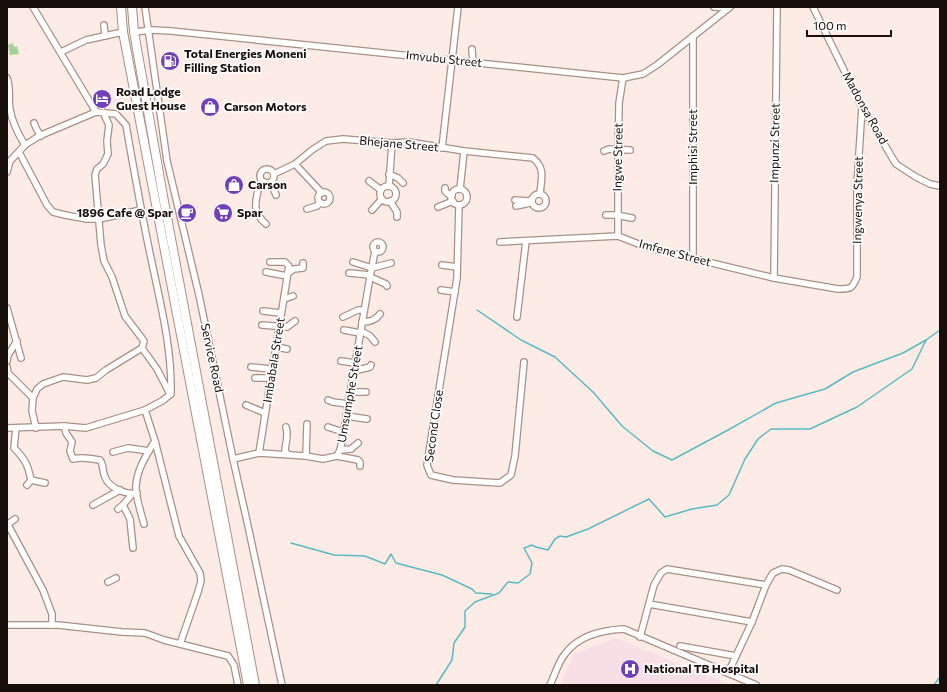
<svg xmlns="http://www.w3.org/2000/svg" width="947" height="692" viewBox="0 0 947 692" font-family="Commissioner,sans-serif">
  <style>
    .medical { fill: #f8dee5 }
    .green { fill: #a3d29d }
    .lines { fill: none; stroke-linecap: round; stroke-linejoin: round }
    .stream { stroke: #5ab9c5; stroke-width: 1.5 }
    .minor-casing { stroke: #a89084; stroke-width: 8 }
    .highway-casing { stroke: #a89084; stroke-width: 10 }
    .minor { stroke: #fff; stroke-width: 5.5 }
    .highway { stroke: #fff; stroke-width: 8 }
    .labels { text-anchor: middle; stroke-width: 3.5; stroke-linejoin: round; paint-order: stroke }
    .poi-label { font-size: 12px; font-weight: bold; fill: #170e0a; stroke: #fdfdfd; text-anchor: start }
    .street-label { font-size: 12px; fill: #170e0a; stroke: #fdfdfd }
  </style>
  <rect width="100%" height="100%" fill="#fcece5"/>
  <!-- medical -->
  <polygon class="medical" points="616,638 731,685 560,685 574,654"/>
  <!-- green -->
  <polygon class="green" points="13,43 14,47 17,46 19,54 10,55 8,45"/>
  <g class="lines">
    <!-- stream -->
    <g class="stream">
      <polyline points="477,310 521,340 555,357 594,393 622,426 653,451 672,460 728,430 776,403 825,389 853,372 903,353 926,340 940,330"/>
      <polyline points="291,543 334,555 365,556 385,564 391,554 396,563 442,575 472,589 476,593 492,594"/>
      <polyline points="436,685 452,660 454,643 465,627 465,611 475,602 499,593 508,582 518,583 530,574 532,563 524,548 532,545 536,547 548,550 555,539 560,536 566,537 588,529 649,499 665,517 692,509 717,505 729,495 745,459 758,439 771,429 810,429 857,407 912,369 926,340"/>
      <polyline points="934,685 940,677"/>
    </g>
    <defs>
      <g id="minor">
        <polyline points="33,7 96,112"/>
        <polyline points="145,7 167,161 199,295 233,459 248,526 282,685"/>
        <polyline points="714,7 728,8"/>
        <polyline points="813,7 862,107 896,164 916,177 930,184 940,186"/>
        <polyline points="104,25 105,36"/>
        <polyline points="134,32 153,30 171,31 623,78 643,74 657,65 730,7"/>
        <polyline points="693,36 693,258"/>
        <polyline points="472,49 473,63"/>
        <polyline points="61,52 86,40 123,32"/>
        <path d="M 7,78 C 11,88 8,98 10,109 C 12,122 18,134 25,145"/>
        <polyline points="103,112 109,125 107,141 108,154 103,164 97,169 95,175 101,245 104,261 112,277 125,316 144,341 142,348 157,369 170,394"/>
        <polyline points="34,123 37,130 41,136"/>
        <polyline points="442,148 458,7"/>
        <polyline points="604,151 609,149 630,150"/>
        <polyline points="19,152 47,205 53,212 65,215 87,219 99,219 141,210"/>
        <polyline points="295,164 322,193"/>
        <circle cx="267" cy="176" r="7"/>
        <path d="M 7,172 L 10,161 L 25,145 L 39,136 L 96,112 L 116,114 L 126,125 C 134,171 142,217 152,263 C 161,306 172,349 171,394 L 162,401 L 145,410 L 86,428 L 64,426 L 7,428"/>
        <path d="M 274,174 L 295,164 L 312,150 L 326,141 L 343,139 L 392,143 L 409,142 L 464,151 L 533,158 C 546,169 541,179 540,194"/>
        <polyline points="389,174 398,178 403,183"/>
        <polyline points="369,181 381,190"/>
        <path d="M 264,182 L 259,185 C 256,202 251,211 266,224"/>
        <polyline points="271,182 276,195"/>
        <polyline points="389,186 392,143"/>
        <circle cx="388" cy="194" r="8"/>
        <polyline points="445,188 445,191 448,194 452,195"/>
        <polyline points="460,189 464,151"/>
        <circle cx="459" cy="197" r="8"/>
        <circle cx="324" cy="198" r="6"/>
        <circle cx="539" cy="201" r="7"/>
        <polyline points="515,200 529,201 532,199"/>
        <polyline points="390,201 397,212 397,217"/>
        <polyline points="459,205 457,278 427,465 431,475 453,480 500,483 511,475 515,456 524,362"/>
        <polyline points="516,206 530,203"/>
        <polyline points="438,207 453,201"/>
        <polyline points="307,209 317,206 320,202"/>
        <polyline points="372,210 382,199"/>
        <polyline points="606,215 618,215"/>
        <polyline points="618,217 621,216 632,218"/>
        <polyline points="618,236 618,173 619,103 623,78"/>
        <path d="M 500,242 L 618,236 L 646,247 L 774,278 L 838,289 C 851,289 852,289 857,277 L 857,185 L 862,107"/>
        <circle cx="378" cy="247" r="5"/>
        <polyline points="353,262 372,268 391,263"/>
        <polyline points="442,265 457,267"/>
        <polyline points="266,272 287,276"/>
        <polyline points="288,273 294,269 303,268 303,263"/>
        <polyline points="349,273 370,275"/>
        <polyline points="370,277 386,284 387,286"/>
        <polyline points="774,278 777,7"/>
        <polyline points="441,290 455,292"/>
        <polyline points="284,299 293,296"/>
        <polyline points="7,308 21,358"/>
        <polyline points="263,311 281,313"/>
        <polyline points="343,317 358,310 364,310"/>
        <polyline points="517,317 526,241"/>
        <path d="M 362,322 C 369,322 376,320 380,314"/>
        <polyline points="262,325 287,327 295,321"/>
        <polyline points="344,330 360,333"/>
        <polyline points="361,331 370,336 375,342"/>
        <polyline points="276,347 287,349"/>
        <polyline points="7,361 8,355 17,341"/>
        <polyline points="341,361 355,363"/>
        <polyline points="7,367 8,373 33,398"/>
        <polyline points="251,367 272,369"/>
        <polyline points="354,371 370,367 371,365"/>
        <polyline points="255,378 271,378"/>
        <polyline points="350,392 366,392"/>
        <polyline points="328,400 333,402 348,404"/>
        <polyline points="246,405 265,413"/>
        <polyline points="145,410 155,441 179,536 200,573 201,581 198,592 180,644"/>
        <polyline points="346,416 367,419"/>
        <path d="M 64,426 L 66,433 L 72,442 L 70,451 L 73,459 C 84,456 89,459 100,460 C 104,465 102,471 105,477 C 109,488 126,495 137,493"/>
        <path d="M 286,427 C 289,437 285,443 285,452 L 288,454"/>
        <polyline points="328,427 343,432"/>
        <path d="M 16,428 L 14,448 C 25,459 28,465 31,480 L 45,483"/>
        <polyline points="36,428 32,411 33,398 37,389 43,384 63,377 87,380 96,378 106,370 142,348"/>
        <polyline points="340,450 351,449 358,443"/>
        <polyline points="113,452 128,448 149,451"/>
        <polyline points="259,453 289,266 285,262 270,262"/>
        <polyline points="306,456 307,424"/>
        <polyline points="337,456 358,460 360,462 360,466"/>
        <polyline points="233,459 259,453 306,456 323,459 337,456 340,450 342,441 370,277 375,251"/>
        <polyline points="27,485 31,480"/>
        <polyline points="93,505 120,490"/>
        <polyline points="123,505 130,519 133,548"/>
        <polyline points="118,509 123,505 132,494"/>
        <polyline points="7,523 43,590 52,614 52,625"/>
        <polyline points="8,524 15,519"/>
        <path d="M 144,524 C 141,513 137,501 136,490 C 135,473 146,455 155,441"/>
        <polyline points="108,582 116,578"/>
        <polyline points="649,604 752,622"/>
        <polyline points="7,625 58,625 122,632 145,633 164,640 228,656 234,665 238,685"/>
        <polyline points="640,637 654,585 661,573 667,569 766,585"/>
        <polyline points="680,646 736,656"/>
        <polyline points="728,673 752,622 766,585 773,573 782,569 789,570 837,590"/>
        <path d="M 550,685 C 555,675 558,662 565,654 C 578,636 603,630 624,629 L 756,685"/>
      </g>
      <g id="highway">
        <polyline points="121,7 123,32 248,685"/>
        <polyline points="132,7 134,32 163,196 255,685"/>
      </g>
    </defs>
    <!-- minor casing -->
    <use href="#minor" class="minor-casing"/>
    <!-- highway casing -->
    <use href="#highway" class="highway-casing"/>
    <!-- minor -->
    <use href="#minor" class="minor"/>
    <!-- highway -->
    <use href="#highway" class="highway"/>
  </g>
  <!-- icons -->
  <defs>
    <symbol id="fuel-disc" viewBox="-11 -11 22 22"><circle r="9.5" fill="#6f40b8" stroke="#fdfdfd"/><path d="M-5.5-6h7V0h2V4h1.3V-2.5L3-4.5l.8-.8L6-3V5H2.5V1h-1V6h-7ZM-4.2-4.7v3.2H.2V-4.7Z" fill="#fff"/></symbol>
    <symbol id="hotel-disc" viewBox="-11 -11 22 22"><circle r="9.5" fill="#6f40b8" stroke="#fdfdfd"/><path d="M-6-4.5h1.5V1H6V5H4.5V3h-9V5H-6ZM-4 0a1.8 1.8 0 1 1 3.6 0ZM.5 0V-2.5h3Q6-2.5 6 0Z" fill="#fff"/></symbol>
    <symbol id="shop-disc" viewBox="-11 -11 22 22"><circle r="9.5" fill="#6f40b8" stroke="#fdfdfd"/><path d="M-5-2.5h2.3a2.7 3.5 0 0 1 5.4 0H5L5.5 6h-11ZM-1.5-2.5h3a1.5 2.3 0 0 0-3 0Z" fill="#fff"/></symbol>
    <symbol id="cafe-disc" viewBox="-11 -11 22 22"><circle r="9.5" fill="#6f40b8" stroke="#fdfdfd"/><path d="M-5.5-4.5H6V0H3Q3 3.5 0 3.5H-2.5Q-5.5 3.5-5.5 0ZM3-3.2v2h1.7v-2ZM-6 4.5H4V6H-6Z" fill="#fff"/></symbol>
    <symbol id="supermarket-disc" viewBox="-11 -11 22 22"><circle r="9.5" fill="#6f40b8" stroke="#fdfdfd"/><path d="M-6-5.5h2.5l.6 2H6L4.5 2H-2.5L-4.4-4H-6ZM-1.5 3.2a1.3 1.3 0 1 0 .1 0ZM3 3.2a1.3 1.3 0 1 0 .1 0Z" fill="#fff"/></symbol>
    <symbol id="hospital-disc" viewBox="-11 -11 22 22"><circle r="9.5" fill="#6f40b8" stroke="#fdfdfd"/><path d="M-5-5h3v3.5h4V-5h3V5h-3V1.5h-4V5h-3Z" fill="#fff"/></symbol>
  </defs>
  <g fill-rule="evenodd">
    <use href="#fuel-disc" x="159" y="50" width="22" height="22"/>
    <use href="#hotel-disc" x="91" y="88" width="22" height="22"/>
    <use href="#shop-disc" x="199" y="96" width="22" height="22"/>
    <use href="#shop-disc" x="223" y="174" width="22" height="22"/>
    <use href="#cafe-disc" x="176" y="202" width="22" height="22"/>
    <use href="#supermarket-disc" x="212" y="202" width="22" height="22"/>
    <use href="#hospital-disc" x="619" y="658" width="22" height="22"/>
  </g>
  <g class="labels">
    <!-- poi labels -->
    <g class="poi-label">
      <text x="184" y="58">Total Energies Moneni<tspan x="184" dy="14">Filling Station</tspan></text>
      <text x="116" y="96">Road Lodge<tspan x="116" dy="14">Guest House</tspan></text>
      <text x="224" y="111">Carson Motors</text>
      <text x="248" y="189">Carson</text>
      <text x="173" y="217" text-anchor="end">1896 Cafe @ Spar</text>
      <text x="237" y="217">Spar</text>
      <text x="644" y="673">National TB Hospital</text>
    </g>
    <!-- street labels -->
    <g class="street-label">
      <text transform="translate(444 59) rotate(6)" y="4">Imvubu Street</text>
      <text transform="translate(865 108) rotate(61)" y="4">Madonsa Road</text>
      <text transform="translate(775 143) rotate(-89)" y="4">Impunzi Street</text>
      <text transform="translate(399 144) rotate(5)" y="4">Bhejane Street</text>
      <text transform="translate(693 147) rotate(-90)" y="4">Imphisi Street</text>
      <text transform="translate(618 157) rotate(-89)" y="4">Ingwe Street</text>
      <text transform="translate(858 200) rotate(-89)" y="4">Ingwenya Street</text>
      <text transform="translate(675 253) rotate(15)" y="4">Imfene Street</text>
      <text transform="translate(212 358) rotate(78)" y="4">Service Road</text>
      <text transform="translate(274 360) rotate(-81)" y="4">Imbabala Street</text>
      <text transform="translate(350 394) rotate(-80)" y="4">Umsumphe Street</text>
      <text transform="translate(434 426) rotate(-82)" y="4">Second Close</text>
    </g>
  </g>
  <!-- border -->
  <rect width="947" height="692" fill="none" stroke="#170e0a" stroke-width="16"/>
  <!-- scale -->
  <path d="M807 30v6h84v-6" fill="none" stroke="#170e0a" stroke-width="2"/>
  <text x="813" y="30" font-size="12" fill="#170e0a" stroke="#fdfdfd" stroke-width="3" paint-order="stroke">100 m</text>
</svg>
